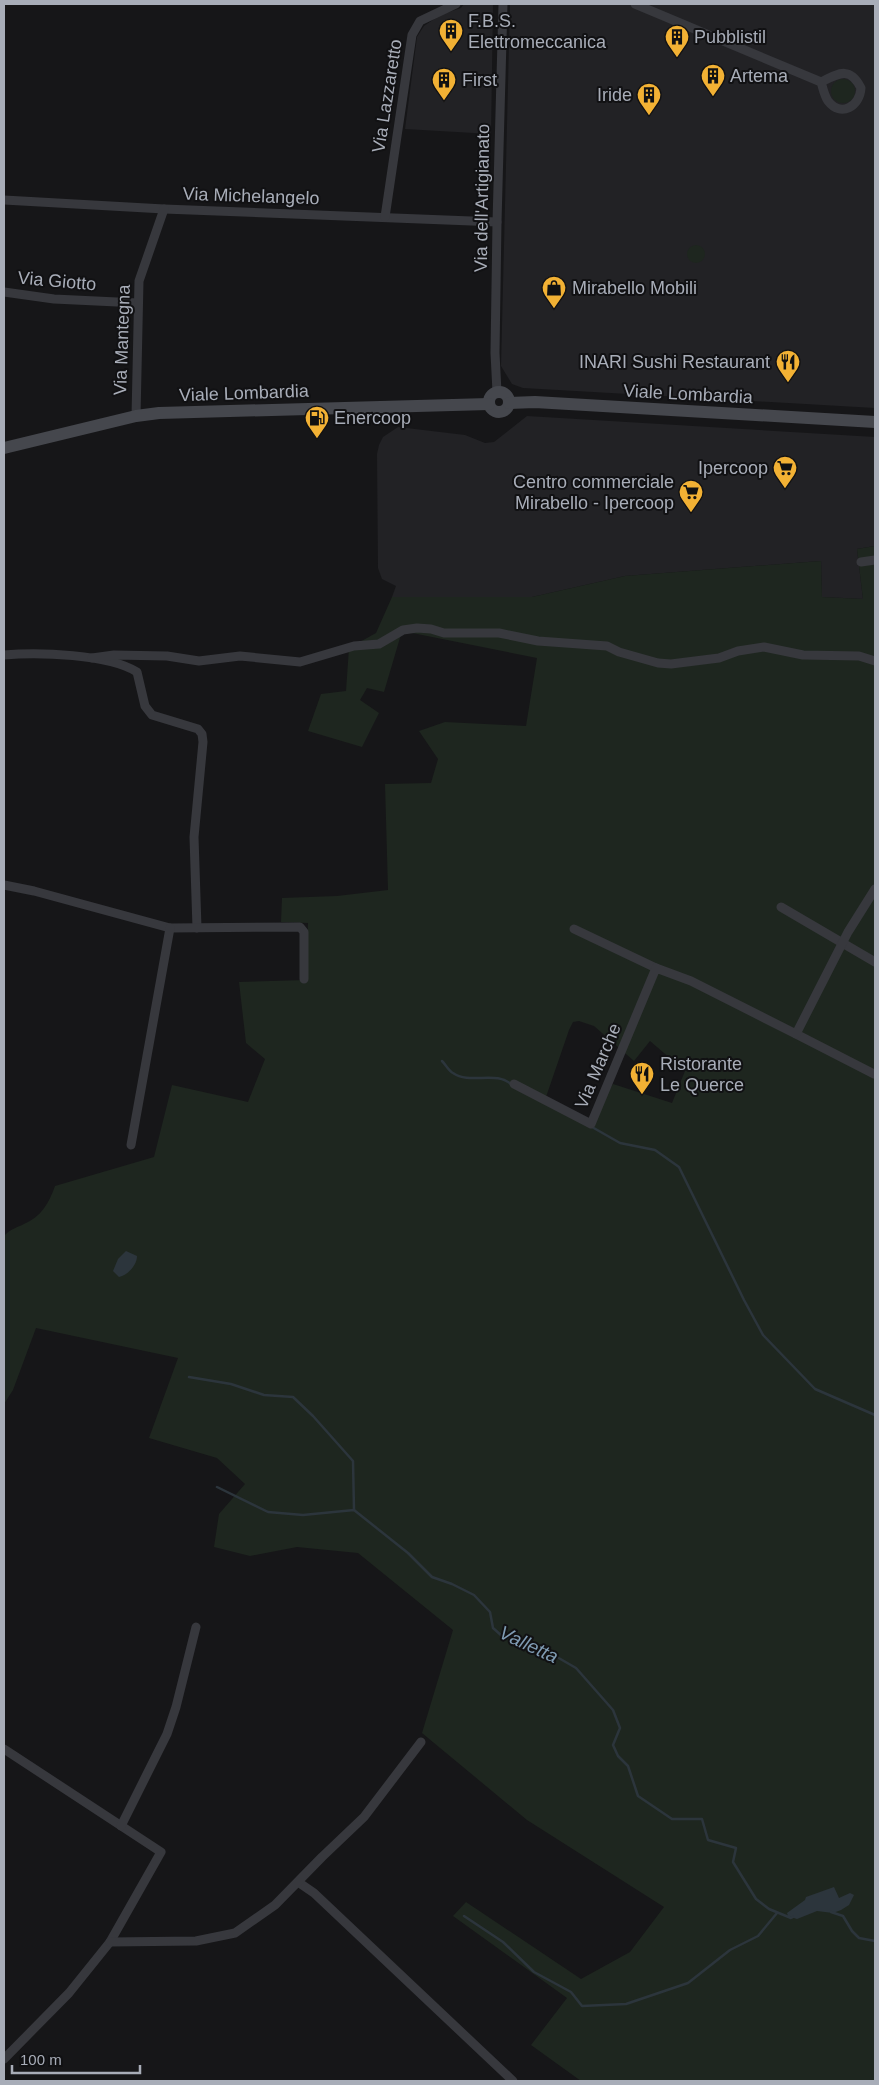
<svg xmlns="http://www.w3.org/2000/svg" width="879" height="2085" viewBox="0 0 879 2085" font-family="Helvetica,sans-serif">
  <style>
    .built { fill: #222225 }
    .green { fill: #1e261f; fill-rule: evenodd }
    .water { fill: #2c353c }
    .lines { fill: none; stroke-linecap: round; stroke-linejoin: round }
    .stream { stroke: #2c353c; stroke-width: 2.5 }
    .street { stroke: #37383d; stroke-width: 9 }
    .secondary { stroke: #45474d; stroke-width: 12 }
    .labels { text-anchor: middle; stroke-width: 4; stroke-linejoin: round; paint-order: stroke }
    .poi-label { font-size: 18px; fill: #a8adb8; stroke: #111113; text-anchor: start }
    .street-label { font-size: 18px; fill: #a8adb8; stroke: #111113 }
    .water-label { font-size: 19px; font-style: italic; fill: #7f9bb3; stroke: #111113 }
  </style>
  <rect width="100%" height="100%" fill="#161618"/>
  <!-- built -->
  <g class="built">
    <polygon points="464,4 493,4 491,134 405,129 417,37 424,26 440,15 461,8"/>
    <polygon points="510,4 875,4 875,408 523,388 512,384 501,366"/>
    <polygon points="527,416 875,437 875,546 857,549 863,599 822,597 821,561 625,576 532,597 392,597 396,586 382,579 378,568 377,454 379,445 383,437 398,427 465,435 485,443 494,442"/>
  </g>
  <!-- green -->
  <g class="green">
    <circle cx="843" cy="91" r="12"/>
    <circle cx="696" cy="254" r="9"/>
    <path d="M 875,546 L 875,2081 L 581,2081 L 531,2045 L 567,1998 L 453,1916 L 466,1902 L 581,1979 L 630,1952 L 664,1907 L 527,1820 L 422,1733 L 453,1630 L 358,1553 L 297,1547 L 250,1556 L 214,1547 L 219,1514 L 245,1484 L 217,1458 L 149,1438 L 178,1358 L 36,1328 L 13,1390 L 4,1404 L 4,1236 C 10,1229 16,1228 24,1224 C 41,1217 49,1203 55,1186 L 154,1157 L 172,1085 L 248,1102 L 265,1059 L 246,1043 L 239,982 L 306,980 L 308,923 L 281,922 L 282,898 L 337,896 L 388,890 L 385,784 L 431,783 L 438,759 L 419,731 L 445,722 L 526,726 L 537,658 L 402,631 L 384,692 L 367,688 L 360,700 L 379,713 L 362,747 L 308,731 L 321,694 L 346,691 L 349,648 L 376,633 L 392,597 L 532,597 L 625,576 L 821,561 L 822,597 L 863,599 L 857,549 ZM 579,1021 L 594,1026 L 634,1061 L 650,1041 L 685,1071 L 672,1103 L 613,1084 L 588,1120 L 546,1097 L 569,1030 L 573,1022 Z"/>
  </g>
  <!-- water -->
  <g class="water">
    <path d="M 126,1251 L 137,1256 C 137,1265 128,1275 119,1277 L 113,1271 L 118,1259 Z"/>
    <polygon points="834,1887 839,1898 850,1893 854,1895 849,1905 841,1910 833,1913 817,1911 797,1919 788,1916 787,1913 805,1900 806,1897"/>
  </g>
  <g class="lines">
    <!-- stream -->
    <g class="stream">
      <path d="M 442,1061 C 446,1065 449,1071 453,1073 C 470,1085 497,1070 512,1085"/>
      <polyline points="592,1127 620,1143 655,1150 679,1167 744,1300 763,1335 815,1389 875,1415"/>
      <polyline points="189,1377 231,1384 264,1395 293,1397 313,1416 353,1461 354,1510"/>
      <polyline points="217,1487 268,1512 303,1515 354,1510 408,1553 432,1577 452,1584 474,1595 490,1612 493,1628 502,1636 513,1638 550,1653 576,1668 613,1710 620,1728 613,1745 618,1756 628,1766 638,1796 672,1819 702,1819 708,1840 736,1848 733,1862 756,1899 769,1909 791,1918 793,1917"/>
      <polyline points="831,1912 843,1916 852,1931 859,1938 875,1941"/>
      <polyline points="464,1916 503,1942 534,1972 571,1992 582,2006 626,2004 688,1983 730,1950 758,1936 777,1913"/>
    </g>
    <!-- street -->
    <g class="street">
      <path d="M 635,4 L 821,82 C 839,73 850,66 861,88 C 860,106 841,118 828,101 C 824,95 823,88 821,82"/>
      <polyline points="4,200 164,209 497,222"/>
      <polyline points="385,217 412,35 420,21 456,4"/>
      <polyline points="4,292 54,299 138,303"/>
      <polyline points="497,392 495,353 497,222 503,4"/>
      <polyline points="136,416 139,281 164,209"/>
      <polyline points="861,562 875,560"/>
      <path d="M 4,655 C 38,652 109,654 137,672 L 145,706 L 152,715 L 198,729 L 202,734 L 203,742 L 194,837 L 197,928"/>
      <polyline points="92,658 114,655 167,656 199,661 240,656 300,662 354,646 379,644 403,630 417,628 431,629 444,633 499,633 538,641 607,646 619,652 658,663 671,664 719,658 738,651 764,647 803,655 859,656 875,661"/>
      <polyline points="4,885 34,891 170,928 300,927 304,932 304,979"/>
      <polyline points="781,907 875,962"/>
      <polyline points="574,929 656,968"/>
      <polyline points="796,1034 874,1074"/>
      <polyline points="514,1084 591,1124 656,968 691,981 796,1034 848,932 875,889"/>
      <polyline points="131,1145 170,928"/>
      <polyline points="4,1749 161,1852 110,1942 69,1993 4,2059"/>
      <polyline points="121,1826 167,1734 176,1707 196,1627"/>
      <polyline points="298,1882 314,1893 513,2081"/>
      <polyline points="110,1942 196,1941 235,1933 275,1905 322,1857 364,1817 421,1742"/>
    </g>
    <!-- secondary -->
    <g class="secondary">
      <circle cx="499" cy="402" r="10"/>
      <polyline points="509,403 535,402 875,422"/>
      <polyline points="4,448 136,416 159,413 489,404"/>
    </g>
  </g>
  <!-- icons -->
  <defs>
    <symbol id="building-pin" viewBox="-11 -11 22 30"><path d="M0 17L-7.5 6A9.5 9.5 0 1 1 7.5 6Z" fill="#f2b134" stroke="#111113"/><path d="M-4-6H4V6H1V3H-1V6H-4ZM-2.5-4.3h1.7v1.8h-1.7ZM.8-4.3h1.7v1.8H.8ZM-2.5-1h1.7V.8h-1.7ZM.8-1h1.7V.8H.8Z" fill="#111"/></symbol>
    <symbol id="shop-pin" viewBox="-11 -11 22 30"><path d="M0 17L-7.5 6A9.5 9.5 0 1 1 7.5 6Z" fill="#f2b134" stroke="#111113"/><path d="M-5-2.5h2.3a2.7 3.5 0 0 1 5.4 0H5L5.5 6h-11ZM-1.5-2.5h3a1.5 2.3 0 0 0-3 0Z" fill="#111"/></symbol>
    <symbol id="restaurant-pin" viewBox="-11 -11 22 30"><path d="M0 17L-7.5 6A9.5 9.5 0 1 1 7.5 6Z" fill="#f2b134" stroke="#111113"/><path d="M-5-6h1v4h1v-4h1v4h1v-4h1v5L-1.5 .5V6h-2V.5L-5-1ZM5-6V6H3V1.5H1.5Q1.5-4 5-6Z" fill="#111"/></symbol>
    <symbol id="fuel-pin" viewBox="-11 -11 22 30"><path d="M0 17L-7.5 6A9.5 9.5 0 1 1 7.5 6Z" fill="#f2b134" stroke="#111113"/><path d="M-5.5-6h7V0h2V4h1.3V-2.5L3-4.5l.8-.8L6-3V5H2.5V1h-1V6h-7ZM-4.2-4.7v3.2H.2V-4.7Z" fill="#111"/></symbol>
    <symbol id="supermarket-pin" viewBox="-11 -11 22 30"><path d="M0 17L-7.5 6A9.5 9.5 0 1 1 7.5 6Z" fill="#f2b134" stroke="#111113"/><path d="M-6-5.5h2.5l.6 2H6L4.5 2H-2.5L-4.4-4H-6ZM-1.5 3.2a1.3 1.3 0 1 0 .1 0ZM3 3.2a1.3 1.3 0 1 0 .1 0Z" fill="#111"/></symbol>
  </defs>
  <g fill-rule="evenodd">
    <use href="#building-pin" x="437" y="17" width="28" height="38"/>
    <use href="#building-pin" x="663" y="23" width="28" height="38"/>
    <use href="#building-pin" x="699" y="62" width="28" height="38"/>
    <use href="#building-pin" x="430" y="66" width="28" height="38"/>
    <use href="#building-pin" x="635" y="81" width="28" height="38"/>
    <use href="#shop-pin" x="540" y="274" width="28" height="38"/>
    <use href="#restaurant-pin" x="774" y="348" width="28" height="38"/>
    <use href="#fuel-pin" x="303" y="404" width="28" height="38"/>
    <use href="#supermarket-pin" x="771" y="454" width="28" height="38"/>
    <use href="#supermarket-pin" x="677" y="478" width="28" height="38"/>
    <use href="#restaurant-pin" x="628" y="1060" width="28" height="38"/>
  </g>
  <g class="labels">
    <!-- poi labels -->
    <g class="poi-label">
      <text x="468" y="27">F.B.S.<tspan x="468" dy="21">Elettromeccanica</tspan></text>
      <text x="694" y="43">Pubblistil</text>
      <text x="730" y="82">Artema</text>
      <text x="462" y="86">First</text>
      <text x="632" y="101" text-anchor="end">Iride</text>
      <text x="572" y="294">Mirabello Mobili</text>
      <text x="770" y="368" text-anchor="end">INARI Sushi Restaurant</text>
      <text x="334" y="424">Enercoop</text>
      <text x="768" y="474" text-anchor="end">Ipercoop</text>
      <text x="674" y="488" text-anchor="end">Centro commerciale<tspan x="674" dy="21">Mirabello - Ipercoop</tspan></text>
      <text x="660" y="1070">Ristorante<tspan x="660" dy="21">Le Querce</tspan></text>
    </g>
    <!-- street labels -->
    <g class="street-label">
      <text transform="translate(387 96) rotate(-81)" y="6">Via Lazzaretto</text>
      <text transform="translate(251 196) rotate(2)" y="6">Via Michelangelo</text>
      <text transform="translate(482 198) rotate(-89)" y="6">Via dell'Artigianato</text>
      <text transform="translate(57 281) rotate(5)" y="6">Via Giotto</text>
      <text transform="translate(122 340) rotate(-88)" y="6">Via Mantegna</text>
      <text transform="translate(244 393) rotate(-2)" y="6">Viale Lombardia</text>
      <text transform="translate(688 394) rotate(3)" y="6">Viale Lombardia</text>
      <text transform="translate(598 1066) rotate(-67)" y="6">Via Marche</text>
    </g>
    <!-- water labels -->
    <g class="water-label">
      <text transform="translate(529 1644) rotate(25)" y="7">Valletta</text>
    </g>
  </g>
  <!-- border -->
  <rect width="879" height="2085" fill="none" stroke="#a8adb8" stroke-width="10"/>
  <!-- scale -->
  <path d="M12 2065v8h128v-8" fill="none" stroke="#a8adb8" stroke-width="2.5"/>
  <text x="20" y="2065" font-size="15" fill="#a8adb8" stroke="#111113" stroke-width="4" paint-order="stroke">100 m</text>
</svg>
